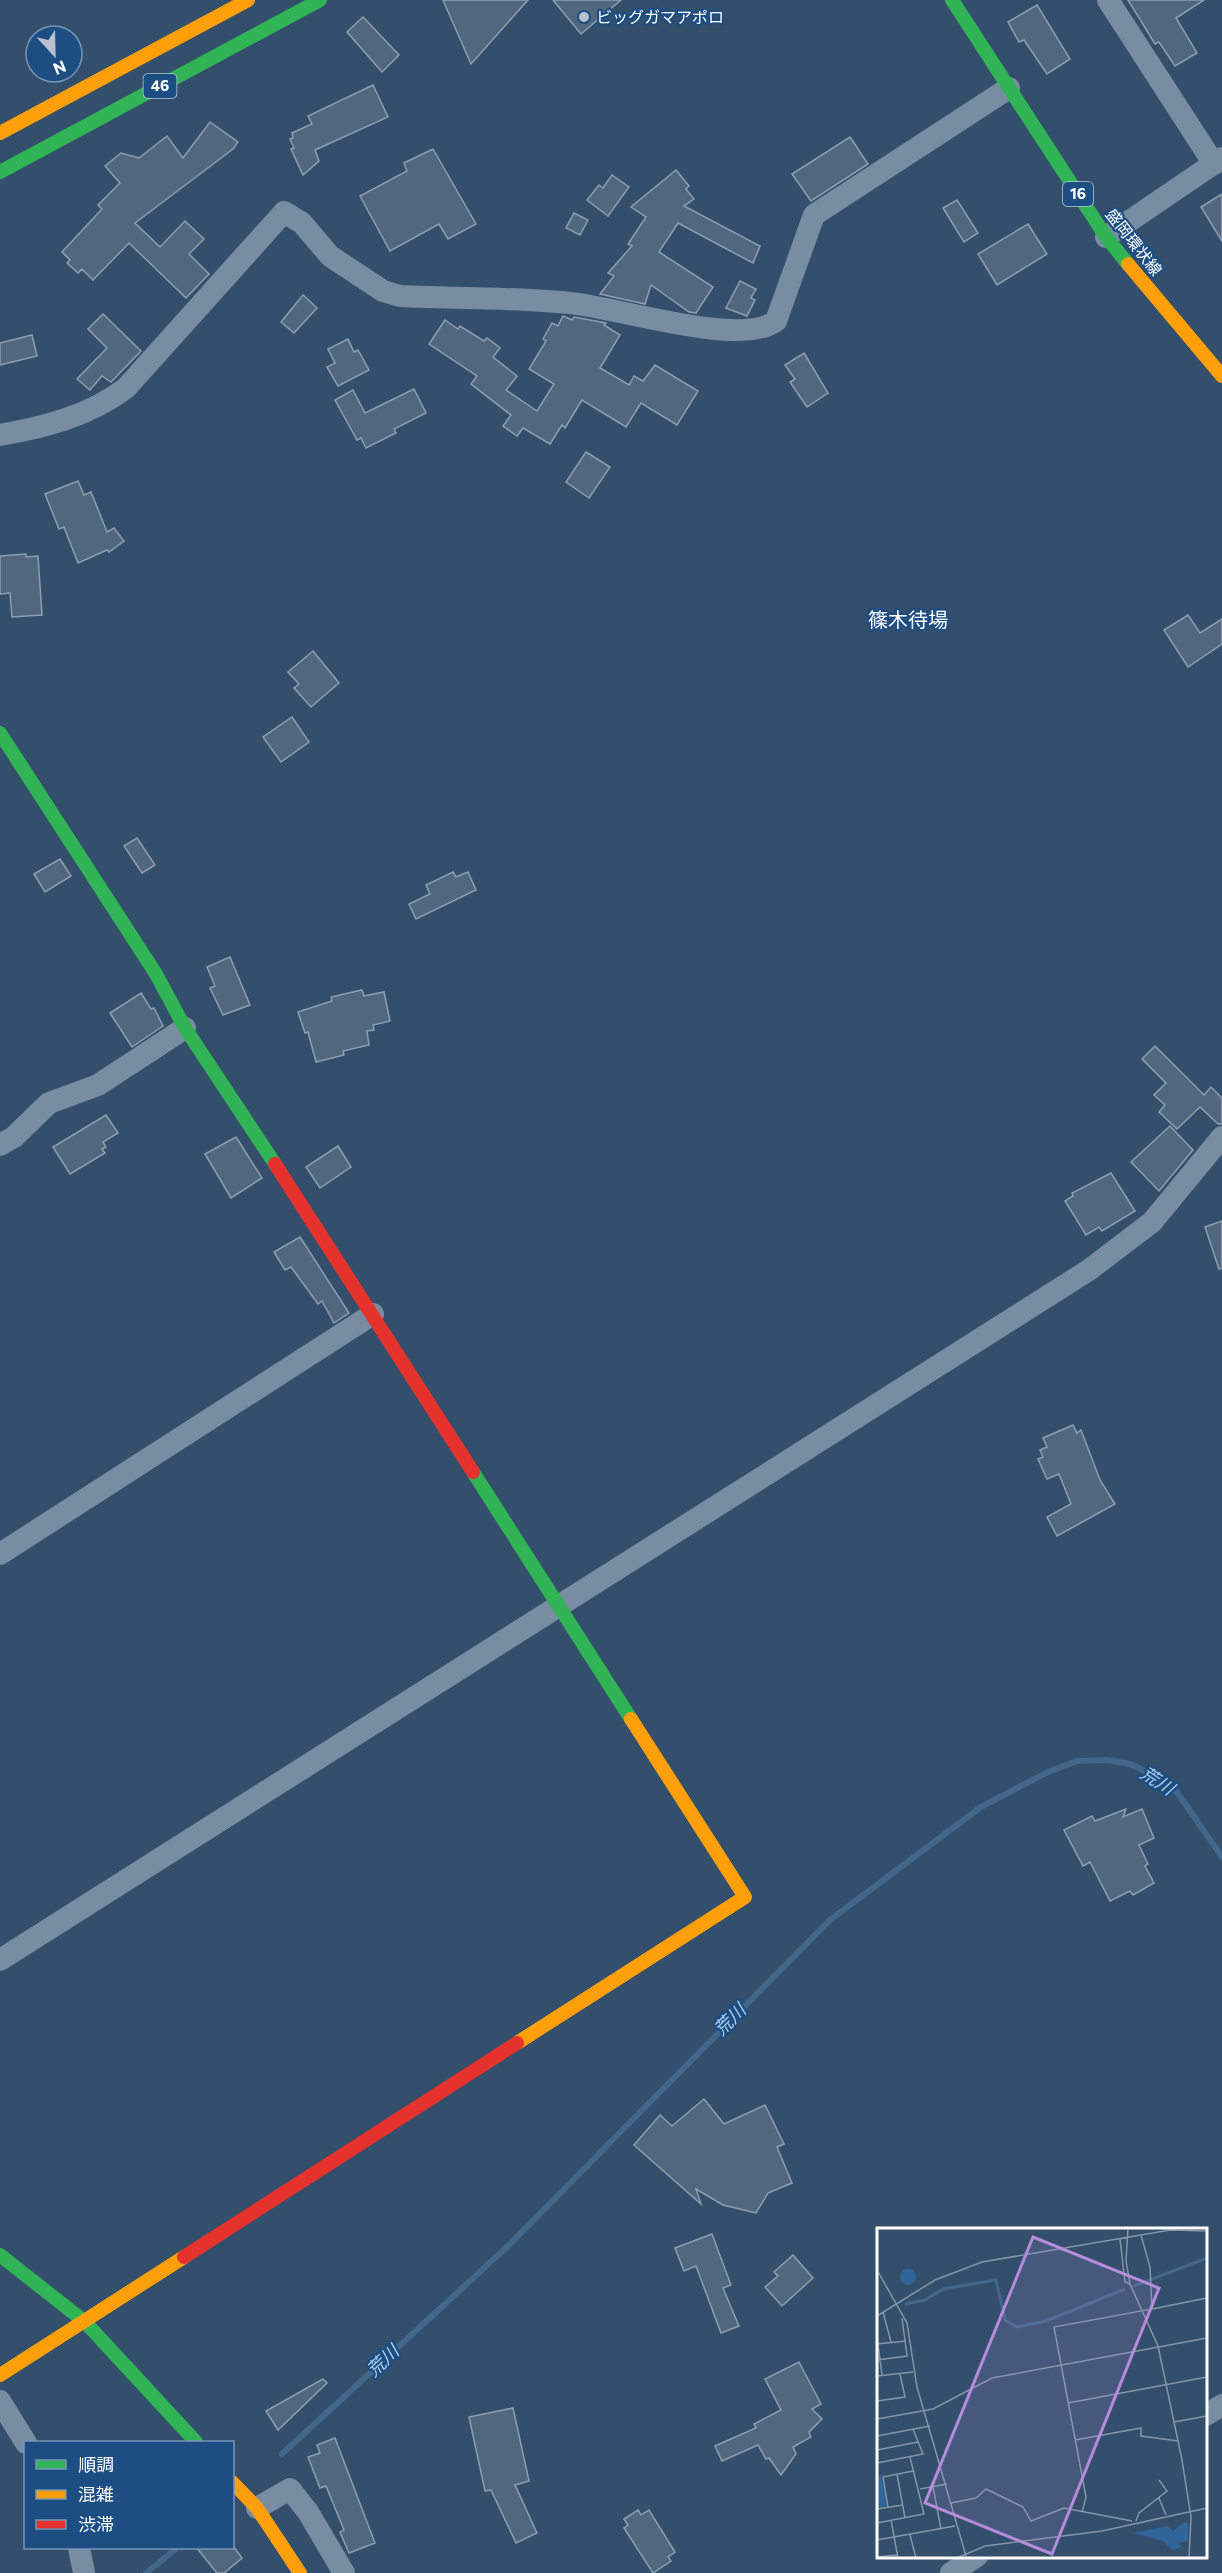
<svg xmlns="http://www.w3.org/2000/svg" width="1222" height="2573" viewBox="0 0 1222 2573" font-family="Commissioner,'Noto Sans JP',sans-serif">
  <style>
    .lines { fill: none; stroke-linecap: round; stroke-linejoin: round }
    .stream { stroke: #42678d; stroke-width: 6 }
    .building { fill: #51677e; stroke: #8d9eb0; stroke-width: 1.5 }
    .street { stroke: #798da2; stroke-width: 22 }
    .fast { stroke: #30b455; stroke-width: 14 }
    .slow { stroke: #ff9f0a; stroke-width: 14 }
    .jam { stroke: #e5322d; stroke-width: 14 }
    .poi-dot { fill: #b8c1cc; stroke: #1c4e83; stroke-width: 2 }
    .labels { text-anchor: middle; stroke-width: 4.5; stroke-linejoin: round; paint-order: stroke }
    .shield { fill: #1c4e83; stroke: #bbcada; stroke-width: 1.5 }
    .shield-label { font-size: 15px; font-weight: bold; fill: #fff }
    .poi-label { font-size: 16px; fill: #fff; stroke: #1c4e83; text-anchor: start }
    .street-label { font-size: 16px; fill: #fff; stroke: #1c4e83 }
    .water-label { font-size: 18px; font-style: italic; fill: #add0f2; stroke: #1c4e83 }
    .quarter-label { font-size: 20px; fill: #fff; stroke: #1c4e83 }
    .inset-river { fill: none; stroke: #42678d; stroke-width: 3 }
    .inset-road { fill: none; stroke: #8595a7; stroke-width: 1.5 }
    .view { fill: #b68bdc; fill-opacity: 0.15; stroke: #b68bdc; stroke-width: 3 }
    .inset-edge { fill: none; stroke: #fff; stroke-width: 3 }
  </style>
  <rect width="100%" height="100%" fill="#334f6c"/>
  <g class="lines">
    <!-- stream -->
    <g class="stream">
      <polyline points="282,2454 508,2246 830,1920 981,1807 1048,1772 1077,1761 1108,1760 1130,1764 1156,1776 1177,1792 1222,1857"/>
      <polyline points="146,2573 177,2548"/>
    </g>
  </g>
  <!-- building -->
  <g class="building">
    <polygon points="443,0 528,0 471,64"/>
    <polygon points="553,0 621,0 581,34"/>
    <polygon points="1128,0 1204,0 1176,18 1197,53 1175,66 1159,42 1155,44"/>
    <polygon points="1037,5 1070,59 1047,74 1024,40 1019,42 1008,22"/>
    <polygon points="363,17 399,55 382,72 347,32"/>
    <polygon points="373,85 388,117 315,150 319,161 303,175 291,149 294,148 290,139 293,138 292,133 312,124 308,116"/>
    <polygon points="210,122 238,142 233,149 135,223 160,247 185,221 204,239 189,254 209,274 186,298 129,243 93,280 82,269 78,273 67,263 70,260 62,252 102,209 98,205 120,183 105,166 121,153 139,158 167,136 183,158"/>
    <polygon points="850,137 868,164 811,201 792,174"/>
    <polygon points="433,149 476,224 448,239 439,224 390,251 360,196 407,171 404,163"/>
    <polygon points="676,170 689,186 686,189 694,199 684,206 760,246 753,263 678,223 659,252 713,287 696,313 689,312 651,285 645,304 600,294 614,276 608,273 632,246 628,244 646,217 631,207"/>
    <polygon points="612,175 629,187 608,216 587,200 599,185 603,188"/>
    <polygon points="1222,194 1222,241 1201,207"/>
    <polygon points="957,200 978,233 964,242 943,208"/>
    <polygon points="574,213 588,220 580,235 566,228"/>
    <polygon points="1028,224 1047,254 997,285 978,254"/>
    <polygon points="740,281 756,289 751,298 755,300 747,316 726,308"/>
    <polygon points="303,295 317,308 294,333 281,322"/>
    <polygon points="103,314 141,351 111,382 102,376 90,390 77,379 107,348 88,329"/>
    <polygon points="563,316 572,320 574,317 606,323 604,325 620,335 600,368 629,385 634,376 643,381 655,365 698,391 677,425 641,403 626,427 582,400 565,428 562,425 550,444 523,428 517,436 503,426 511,415 471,384 477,376 429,344 445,320 458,329 460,326 484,341 487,338 500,348 493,357 517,376 506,390 537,411 554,384 529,369 546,341 543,339 552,323 558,326"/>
    <polygon points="32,335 37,356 0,365 0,343"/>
    <polygon points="348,339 354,352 358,350 369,370 338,386 327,367 335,363 328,349"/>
    <polygon points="804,353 828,393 807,407 790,382 795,379 785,365"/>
    <polygon points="414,389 426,413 394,429 396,433 366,448 361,438 357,440 335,400 353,390 365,413"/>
    <polygon points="586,452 610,467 589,498 566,482"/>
    <polygon points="78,481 84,495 91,492 107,532 114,528 124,541 109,552 107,550 78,563 64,527 59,529 45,494"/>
    <polygon points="26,554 26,557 38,556 42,615 12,617 10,593 0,594 0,556"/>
    <polygon points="1188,615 1200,633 1222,619 1222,644 1188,667 1164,630"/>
    <polygon points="313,651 339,683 311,707 294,688 299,684 288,672"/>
    <polygon points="292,717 309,742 281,762 263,737"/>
    <polygon points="137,838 155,865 142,873 124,846"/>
    <polygon points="60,859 71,876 45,892 34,874"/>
    <polygon points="453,872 456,877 468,872 476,890 416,919 409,904 430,894 426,885"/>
    <polygon points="230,957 250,1005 223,1015 210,988 215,986 207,967"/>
    <polygon points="362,990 364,996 384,992 390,1021 373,1025 374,1030 367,1031 369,1045 343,1051 344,1055 316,1062 308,1032 305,1033 298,1012 332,1001 331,997"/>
    <polygon points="141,993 151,1009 154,1008 163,1026 132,1047 110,1013"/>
    <polygon points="1155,1046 1204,1095 1211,1087 1222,1098 1222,1124 1218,1124 1200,1107 1177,1129 1159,1112 1165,1105 1154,1095 1166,1083 1142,1059"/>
    <polygon points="106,1115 118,1133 103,1142 106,1147 102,1149 105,1153 70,1174 53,1147"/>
    <polygon points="1170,1126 1193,1150 1159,1191 1131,1162"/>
    <polygon points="236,1137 262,1178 231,1198 205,1154"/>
    <polygon points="338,1146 351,1167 320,1188 306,1167"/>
    <polygon points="1111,1173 1135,1211 1102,1231 1099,1227 1086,1235 1065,1201 1073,1196 1072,1193"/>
    <polygon points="1222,1221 1222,1268 1219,1269 1205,1227"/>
    <polygon points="300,1237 349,1313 334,1323 322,1301 318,1304 291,1267 285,1270 274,1252"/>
    <polygon points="1073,1425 1077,1433 1081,1430 1100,1480 1115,1504 1057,1536 1047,1517 1071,1504 1059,1474 1047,1479 1038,1459 1043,1457 1040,1450 1047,1447 1043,1438"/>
    <polygon points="1126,1809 1123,1817 1142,1809 1154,1838 1139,1845 1148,1864 1145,1866 1154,1883 1133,1895 1130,1891 1110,1901 1090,1862 1083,1866 1064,1830 1092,1816 1095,1821"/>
    <polygon points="704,2099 724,2124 765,2105 784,2144 777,2147 792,2183 768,2193 756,2213 723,2205 696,2189 701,2204 634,2145 660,2115 672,2126"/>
    <polygon points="712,2234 731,2285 723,2288 739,2326 721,2333 696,2266 684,2271 675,2248"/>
    <polygon points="793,2255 813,2278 782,2306 765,2287 778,2276 774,2272"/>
    <polygon points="799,2362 821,2404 812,2409 822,2419 809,2432 811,2437 793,2447 796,2454 781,2475 769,2458 766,2459 758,2445 722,2461 715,2446 756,2428 754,2424 781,2410 765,2379"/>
    <polygon points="323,2379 327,2383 278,2430 266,2411"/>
    <polygon points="513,2408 529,2481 515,2485 537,2533 516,2543 491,2490 485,2491 469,2417"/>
    <polygon points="335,2438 375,2543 349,2553 340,2532 344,2530 326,2486 320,2488 308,2457 320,2453 317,2445"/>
    <polygon points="638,2510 641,2515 649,2510 675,2552 668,2557 671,2561 653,2573 624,2528 628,2525 624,2519"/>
    <polygon points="196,2547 234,2547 242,2558 224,2573 217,2573"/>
  </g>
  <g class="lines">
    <!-- street -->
    <g class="street">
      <polyline points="1108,0 1214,164"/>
      <polyline points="1106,237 1222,158"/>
      <path d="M 0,435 C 45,427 89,416 126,388 L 284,212 L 302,223 L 330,256 L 383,291 L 400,296 C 456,299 514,297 570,303 C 616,307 740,348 776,321 L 814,215 L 1009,88"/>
      <polyline points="0,1145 14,1137 49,1103 98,1085 185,1028"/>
      <polyline points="0,1554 373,1314"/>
      <polyline points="0,1960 1089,1270 1152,1222 1222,1137"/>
      <polyline points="0,2401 26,2443"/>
      <polyline points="1206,2415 1222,2405"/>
      <polyline points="257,2508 290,2489 308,2512 344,2573"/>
      <polyline points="79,2548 84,2573"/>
      <polyline points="951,2573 977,2556"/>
    </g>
    <!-- fast -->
    <g class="fast">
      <polyline points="952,0 1106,237 1128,264"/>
      <polyline points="0,172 320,0"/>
      <polyline points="0,733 156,974 185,1028 275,1164"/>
      <polyline points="473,1472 631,1719"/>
      <polyline points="0,2255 85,2322 196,2442"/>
    </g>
    <!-- slow -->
    <g class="slow">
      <polyline points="0,133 248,0"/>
      <polyline points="1128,264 1222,376"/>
      <polyline points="517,2043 745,1897 631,1719"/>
      <polyline points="0,2375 184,2257"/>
      <polyline points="232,2482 257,2508 300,2573"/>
    </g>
    <!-- jam -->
    <g class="jam">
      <polyline points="275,1164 473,1472"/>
      <polyline points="184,2257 517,2043"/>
    </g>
  </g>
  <!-- markers -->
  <circle class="poi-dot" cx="584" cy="17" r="6"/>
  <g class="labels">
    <!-- shield labels -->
    <g class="shield">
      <rect x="143.5" y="74" width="33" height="24" rx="4.5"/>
      <rect x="1063" y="182" width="30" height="24" rx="4.5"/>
    </g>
    <g class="shield-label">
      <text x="160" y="91">46</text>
      <text x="1078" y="199">16</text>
    </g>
    <!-- poi labels -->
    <g class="poi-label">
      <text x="596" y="23">ビッグガマアポロ</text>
    </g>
    <!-- street labels -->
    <g class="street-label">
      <text transform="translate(1134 242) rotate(52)" y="6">盛岡環状線</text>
    </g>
    <!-- water labels -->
    <g class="water-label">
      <text transform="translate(1157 1781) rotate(33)" y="6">荒川</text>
      <text transform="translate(730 2020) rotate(-45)" y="6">荒川</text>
      <text transform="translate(383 2361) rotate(-43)" y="6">荒川</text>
    </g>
    <!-- quarter labels -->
    <g class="quarter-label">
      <text x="908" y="627">篠木待場</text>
    </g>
  </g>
  <!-- overview -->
  <g transform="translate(877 2228)">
    <rect width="330" height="330" fill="#334f6c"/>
    <path d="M23 49a8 8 0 1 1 16 0a8 8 0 1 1-16 0ZM 4,247 L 10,278 L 0,280 L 0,248 ZM 307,294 L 311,295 L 311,313 L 301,315 L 305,319 L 296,322 L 286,313 L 256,305 L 291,298 L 296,303 Z" fill="#30659b"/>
    <path class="inset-river" d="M 257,58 L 330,30M 28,76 L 48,72 L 66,61 L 119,52 L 128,92 L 140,99 L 169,93 L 248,61"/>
    <path class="inset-road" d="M 251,0 L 249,33 L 253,56 L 281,118 L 305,232 L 314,289 L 312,330M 243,11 L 248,54 L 253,56M 0,42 L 30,95 L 40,159 L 89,328M 275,81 L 330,70M 6,84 L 14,114M 0,88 L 58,52 L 105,34 L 293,2 L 330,3M 0,109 L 5,147M 0,116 L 29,113M 0,132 L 30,128 L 25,90M 0,148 L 36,144M 0,173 L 28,169 L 23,146M 191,175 L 330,149M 0,191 L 56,181 L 115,150 L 330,110M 297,194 L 330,188M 0,208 L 53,198M 198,212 L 264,200 L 264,208 L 301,213M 0,222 L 41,214M 0,235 L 46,226 L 36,201M 20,246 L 28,290M 56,259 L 64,301M 43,261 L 70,256M 282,270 L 289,287M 74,275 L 99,270 L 109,261 L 146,279 L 154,293 L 187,280 L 255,293M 11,279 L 6,249 L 36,243M 0,281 L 26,277M 205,284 L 209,269 L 177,99 L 275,81 L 273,39 L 264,7M 14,292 L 21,330M 259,293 L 262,285 L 290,263 L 282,252M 0,295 L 47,286 L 33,229M 33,307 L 39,330M 0,312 L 78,298M 0,329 L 20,327M 80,330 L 108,318 L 225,303 L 330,280"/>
    <path class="view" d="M 156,9 L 282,60 L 175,326 L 48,275 Z"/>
    <rect width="330" height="330" class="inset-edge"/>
  </g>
  <!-- legend -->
  <rect x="24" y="2441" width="210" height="108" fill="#1c4e83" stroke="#7795b5" stroke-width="1.5"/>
  <rect x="36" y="2460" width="30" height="9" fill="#30b455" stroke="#7795b5" stroke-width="1.5"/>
  <text x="78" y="2471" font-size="18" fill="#ffffff">順調</text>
  <rect x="36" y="2490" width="30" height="9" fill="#ff9f0a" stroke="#7795b5" stroke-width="1.5"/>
  <text x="78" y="2501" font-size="18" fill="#ffffff">混雑</text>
  <rect x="36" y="2520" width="30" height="9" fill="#e5322d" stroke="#7795b5" stroke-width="1.5"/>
  <text x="78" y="2531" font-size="18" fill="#ffffff">渋滞</text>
  <!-- north arrow -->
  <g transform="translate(54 54) rotate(158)"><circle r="28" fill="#1c4e83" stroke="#7795b5" stroke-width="1.5"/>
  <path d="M0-4.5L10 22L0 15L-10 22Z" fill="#b8c1cc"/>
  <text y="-9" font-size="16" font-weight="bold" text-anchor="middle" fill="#ffffff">N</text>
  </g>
</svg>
